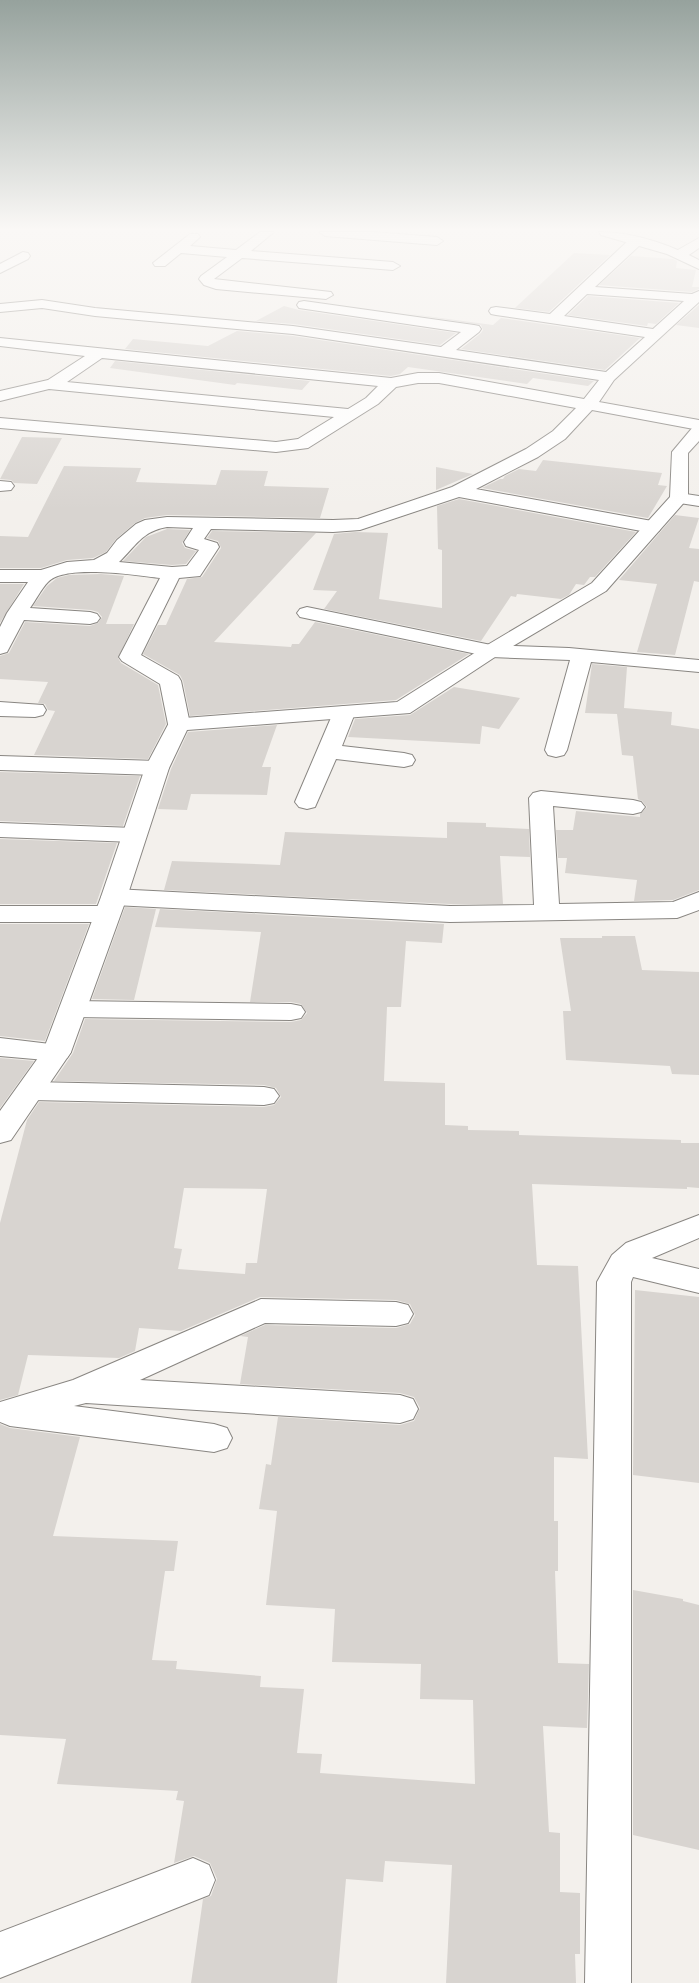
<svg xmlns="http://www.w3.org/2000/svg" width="699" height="1983" viewBox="0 0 699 1983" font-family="'Source Sans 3',sans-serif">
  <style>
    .building { fill: #d8d4d0; fill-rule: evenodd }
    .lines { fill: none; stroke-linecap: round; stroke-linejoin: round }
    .street-casing { stroke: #898682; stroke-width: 2 }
    .secondary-casing { stroke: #898682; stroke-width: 2 }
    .street { fill: #fff; fill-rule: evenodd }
    .secondary { fill: #fff; fill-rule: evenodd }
  </style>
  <rect width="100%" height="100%" fill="#f3f0ec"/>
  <!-- building -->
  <g class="building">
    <polygon points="574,253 610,255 549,312 515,308"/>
    <polygon points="631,256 673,259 677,261 676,268 696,270 692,287 699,287 699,289 692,292 599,285"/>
    <polygon points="588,296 679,303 656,324 648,323 647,326 568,315"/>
    <polygon points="699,305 699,328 676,325"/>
    <polygon points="284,306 299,310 456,333 440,345 293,324 256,321"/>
    <polygon points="403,313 493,325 501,318 640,338 605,370 461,349 481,333 483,330 481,325"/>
    <polygon points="237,331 293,336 594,381 588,386 533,378 527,384 408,367 400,374 391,376 125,349 133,339 208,346"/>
    <polygon points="115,361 310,381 302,390 237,383 235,385 110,368"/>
    <polygon points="22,437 62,438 37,484 14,483 11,480 0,479"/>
    <polygon points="543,460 662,473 658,485 667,486 648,518 482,488 500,479 503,479 505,476 519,469 536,471"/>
    <polygon points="64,466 141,468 136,482 216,485 221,470 268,471 264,486 329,488 320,518 167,515 145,518 135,523 116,539 106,552 93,558 67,560 41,568 0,568 0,536 28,537"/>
    <polygon points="436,467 473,474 436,490"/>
    <polygon points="459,499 636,532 595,577 590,577 584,585 576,584 569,595 561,599 517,594 516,597 511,596 481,641 324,609 337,591 313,590 334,534 355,532 388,533 379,599 442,608 442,550 438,549 437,506"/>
    <polygon points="675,515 699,518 689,548 699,549 699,582 694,581 675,655 637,652 657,584 619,580"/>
    <polygon points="167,529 190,530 182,543 185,548 196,551 186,564 172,565 123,561 146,537"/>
    <polygon points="212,531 316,533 214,642 291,647 292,644 299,644 315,622 469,654 396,700 190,716 183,681 180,675 143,654 158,625 166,625 187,579 202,577 221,548 218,541 207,538"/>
    <polygon points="101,574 124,576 106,624 134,624 118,658 121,663 158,685 166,724 148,759 34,755 55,711 48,710 45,704 38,703 48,682 0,679 0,656 9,653 25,622 90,626 98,623 102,617 98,612 91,610 33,606 47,586 57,578 69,575"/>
    <polygon points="0,584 24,584 0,623"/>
    <polygon points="592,664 627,667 624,708 672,712 671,725 699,729 699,890 673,900 634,901 637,880 565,873 567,858 558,858 556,830 573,830 576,811 640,817 640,814 647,807 642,801 638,799 633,756 622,755 617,714 585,713"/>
    <polygon points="454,687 520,698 499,729 482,726 480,744 348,737 355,719 410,715"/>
    <polygon points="277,725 262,767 271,767 267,795 191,794 187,810 158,809 171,769 188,732"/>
    <polygon points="0,772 140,776 123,826 0,821"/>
    <polygon points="447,822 486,823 486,827 529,829 530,857 500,856 503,904 450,904 164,890 172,861 280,865 285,832 447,838"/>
    <polygon points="0,839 117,843 96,904 0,904"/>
    <polygon points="125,907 156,909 134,1000 92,999"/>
    <path d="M 160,909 L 444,924 L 442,943 L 406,941 L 401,1007 L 387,1007 L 384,1081 L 445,1083 L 445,1125 L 468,1126 L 468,1130 L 519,1131 L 519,1135 L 681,1140 L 681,1143 L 699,1143 L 699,1188 L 687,1187 L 687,1189 L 532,1184 L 537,1265 L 578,1266 L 588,1459 L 554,1457 L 554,1521 L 558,1521 L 558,1571 L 555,1571 L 558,1663 L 589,1664 L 587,1728 L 543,1726 L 549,1832 L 560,1833 L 560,1892 L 580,1893 L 580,1954 L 575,1954 L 576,1983 L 446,1983 L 452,1865 L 385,1861 L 383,1882 L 346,1879 L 337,1983 L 191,1983 L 203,1899 L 211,1896 L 217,1879 L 210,1863 L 194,1856 L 174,1863 L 184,1801 L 176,1800 L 178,1791 L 57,1784 L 66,1739 L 0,1735 L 0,1424 L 10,1428 L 80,1437 L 53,1536 L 178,1541 L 174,1571 L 165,1571 L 152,1660 L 177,1661 L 176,1669 L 261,1676 L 260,1687 L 304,1689 L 297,1753 L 322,1754 L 320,1773 L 475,1784 L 473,1700 L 420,1699 L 421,1664 L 332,1662 L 335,1609 L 266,1605 L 277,1511 L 259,1509 L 266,1464 L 271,1465 L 278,1417 L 400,1425 L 414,1421 L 420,1408 L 414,1397 L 400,1393 L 240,1384 L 248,1337 L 240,1336 L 265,1325 L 396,1328 L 410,1324 L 415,1315 L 410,1304 L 396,1300 L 260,1297 L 181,1331 L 139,1328 L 135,1351 L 119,1358 L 28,1355 L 18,1395 L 0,1400 L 0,1223 L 27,1120 L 39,1102 L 264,1107 L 274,1105 L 281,1097 L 276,1088 L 264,1085 L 54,1081 L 73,1053 L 85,1019 L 291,1022 L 301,1020 L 307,1013 L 301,1004 L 291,1002 L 250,1002 L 261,932 L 155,927 ZM 184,1188 L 267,1189 L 257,1263 L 246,1263 L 245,1274 L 178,1269 L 182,1249 L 174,1248 Z"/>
    <polygon points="0,924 89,924 45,1041 0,1036"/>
    <polygon points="602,936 635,936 642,970 699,972 699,1075 672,1074 670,1066 566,1060 563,1011 571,1011 560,938 602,938"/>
    <polygon points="0,1058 34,1061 0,1108"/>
    <polygon points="635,1290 699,1297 699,1483 633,1475"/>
    <polygon points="633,1590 683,1599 683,1601 699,1605 699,1850 633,1835"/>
  </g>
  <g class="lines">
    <defs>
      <g id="street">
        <polygon points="260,232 274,232 251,251 393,262 400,266 393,270 242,258 214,279 331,292 333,295 326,299 216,289 204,285 199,279 201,276 227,257 181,253 165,266 155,266 153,263 190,234 198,234 200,237 190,246 236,250"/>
        <polygon points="319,232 373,232 437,237 443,241 437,245 325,236"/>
        <path d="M 636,237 L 641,238 L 642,241 L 641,244 L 595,287 L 692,294 L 699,291 L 699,302 L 614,380 L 599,402 L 699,420 L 699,430 L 592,410 L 565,439 L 538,457 L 476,489 L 652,521 L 659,523 L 661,527 L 659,531 L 652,533 L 459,497 L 360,530 L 333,532 L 211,529 L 204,539 L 217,543 L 219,547 L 200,576 L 179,578 L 141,655 L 178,676 L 181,681 L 190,724 L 187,729 L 179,731 L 171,729 L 168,724 L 160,684 L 122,661 L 119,657 L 160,578 C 137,575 64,564 48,582 C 41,589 36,600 30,608 L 90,612 L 97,614 L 100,618 L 97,622 L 90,624 L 24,620 L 7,652 L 0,654 L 0,627 L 7,613 L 28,582 L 0,582 L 0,570 L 41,570 L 67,562 L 94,560 L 107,553 L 117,540 L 136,524 L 145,520 L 167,517 L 333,520 L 358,519 L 452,487 L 526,449 L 553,431 L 576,408 L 439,383 L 418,383 L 396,387 L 378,404 L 308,448 L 276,452 L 0,428 L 0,418 L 276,442 L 298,439 L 334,417 L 49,389 L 0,401 L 0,391 L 48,380 L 85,356 L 0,346 L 0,338 L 391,378 L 418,373 L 439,373 L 584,399 L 599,380 L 293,334 L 95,316 L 42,308 L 0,312 L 0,304 L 42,300 L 95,308 L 293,326 L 441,347 L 461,332 L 299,308 L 297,305 L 299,302 L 304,301 L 474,325 L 479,326 L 481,329 L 479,332 L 456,350 L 606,372 L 645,337 L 496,315 L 491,314 L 489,311 L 491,308 L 496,307 L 550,314 L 631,238 ZM 587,294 L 684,301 L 653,329 L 564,316 ZM 102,358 L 378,386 L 366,398 L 348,409 L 67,382 ZM 167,527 L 193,528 L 184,542 L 186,546 L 199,550 L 187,566 L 172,567 L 119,562 C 135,547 142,531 167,527 Z"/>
        <polygon points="699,238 699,248 686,257 676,257 674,254 676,251"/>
        <polygon points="23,252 28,253 30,256 28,259 0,273 0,264"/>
        <polygon points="0,481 11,482 14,486 11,490 0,491"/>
        <polygon points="679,493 699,496 699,506 673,502 670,498 673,494"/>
        <polygon points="307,607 491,645 569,648 699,660 699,672 591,662 567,750 564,755 556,757 548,755 545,750 570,660 491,657 300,617 297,613 300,609"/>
        <polygon points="0,702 43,705 46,710 43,715 35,717 0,716"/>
        <polygon points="344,706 352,708 355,713 342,746 404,753 412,755 415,760 412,765 404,767 336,759 315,807 307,809 299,807 295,802 333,713 336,708"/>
        <polygon points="0,756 157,761 165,763 169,768 165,773 157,775 0,770"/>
        <polygon points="541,791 633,800 641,802 645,807 641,812 633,814 553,806 559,904 673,902 699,892 699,910 677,918 450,922 114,905 105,902 101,897 105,892 114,889 450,906 534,905 529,798 533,793"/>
        <polygon points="0,823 134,828 143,830 146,835 143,840 134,842 0,837"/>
        <polygon points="0,906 106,906 115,908 119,914 115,920 106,922 0,922"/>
        <polygon points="73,1001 291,1004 301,1006 305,1012 301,1018 291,1020 73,1017 63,1015 59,1009 63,1003"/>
        <polygon points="0,1038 67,1046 71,1052 67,1058 57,1061 0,1056"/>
        <polygon points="31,1082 264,1087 274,1089 279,1096 274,1103 264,1105 31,1100 21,1098 16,1091 21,1084"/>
        <polygon points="699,1215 699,1238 652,1258 699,1269 699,1293 633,1277 631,1282 631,1983 585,1983 597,1282 612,1255 626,1243"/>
        <polygon points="261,1299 396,1302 408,1305 413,1314 408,1323 396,1326 265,1323 140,1380 400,1395 413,1399 418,1409 413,1419 400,1423 86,1403 74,1406 214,1424 227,1428 232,1438 227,1448 214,1452 10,1426 0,1422 0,1402 73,1380"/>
        <polygon points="193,1858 209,1865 215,1880 209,1895 0,1978 0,1932"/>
      </g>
      <g id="secondary">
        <path d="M 599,232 C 633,232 668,244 699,260 L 699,269 L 667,254 L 601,235 Z"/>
        <polygon points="699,426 699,441 688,453 688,498 606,591 498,655 410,713 187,730 169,768 127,897 71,1052 11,1140 0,1143 0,1111 43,1051 101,897 145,768 171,719 397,702 484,647 592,583 670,497 672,452 693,427"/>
      </g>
    </defs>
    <!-- street casing -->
    <use href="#street" class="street-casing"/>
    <!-- secondary casing -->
    <use href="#secondary" class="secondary-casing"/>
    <!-- street -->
    <use href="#street" class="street"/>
    <!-- secondary -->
    <use href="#secondary" class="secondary"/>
  </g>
  <!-- sky -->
  <linearGradient id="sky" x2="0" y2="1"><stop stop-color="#96a29d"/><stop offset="0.45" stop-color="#faf8f6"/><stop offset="1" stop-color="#faf8f6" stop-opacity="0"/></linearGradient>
  <rect width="699" height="510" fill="url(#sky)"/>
</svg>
